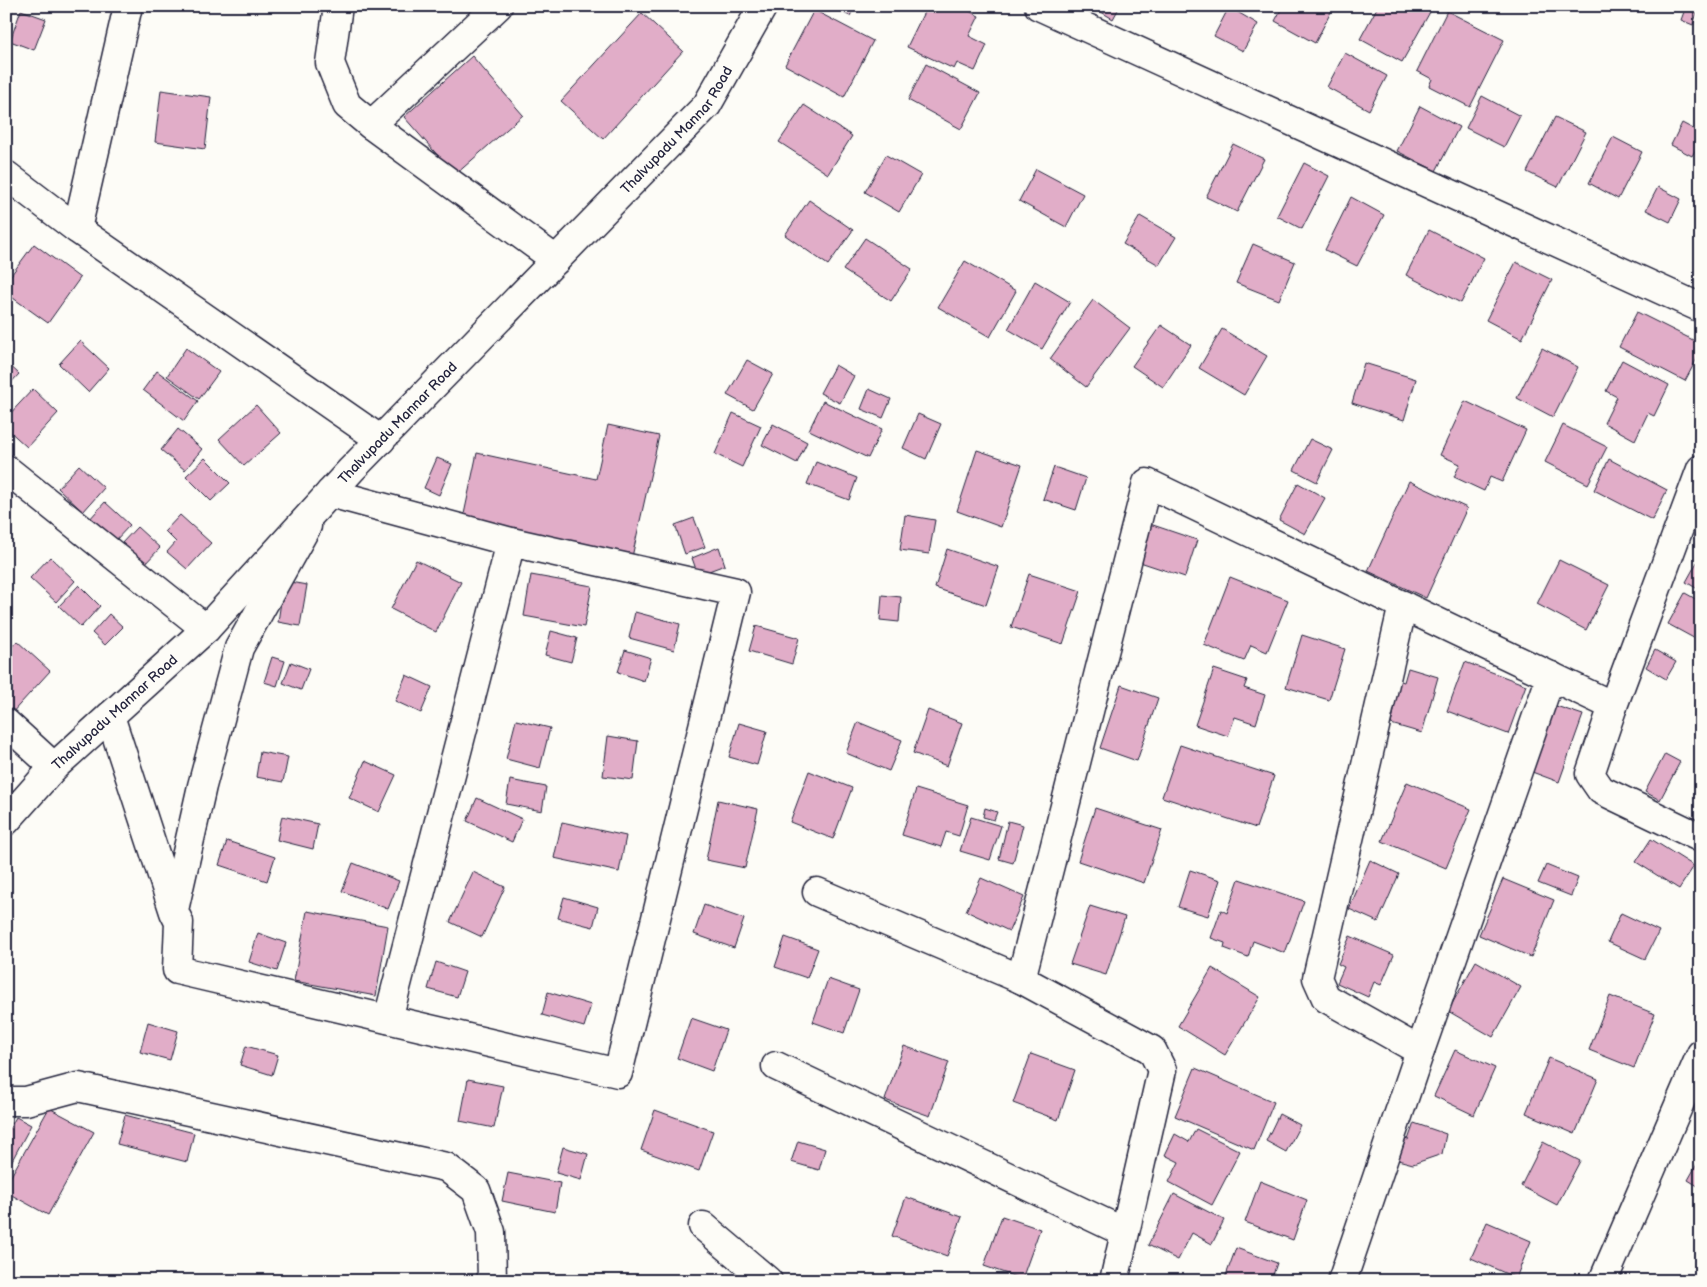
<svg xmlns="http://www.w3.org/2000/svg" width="1707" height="1287" viewBox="0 0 1707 1287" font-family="'Balsamiq Sans',sans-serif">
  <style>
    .building { fill: #e1adc8; stroke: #22223b }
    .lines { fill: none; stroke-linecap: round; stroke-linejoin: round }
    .street-casing { stroke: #22223b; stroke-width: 31 }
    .secondary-casing { stroke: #22223b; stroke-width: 31 }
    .street { stroke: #fdfcf7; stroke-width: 28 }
    .secondary { stroke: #fdfcf7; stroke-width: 28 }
    .labels { text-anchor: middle; stroke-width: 5; stroke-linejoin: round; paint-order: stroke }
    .street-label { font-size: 14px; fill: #22223b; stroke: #fdfcf7 }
  </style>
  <rect width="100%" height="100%" fill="#fdfcf7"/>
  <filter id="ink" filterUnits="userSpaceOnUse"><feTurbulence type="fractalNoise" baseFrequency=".02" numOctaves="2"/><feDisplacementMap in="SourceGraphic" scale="10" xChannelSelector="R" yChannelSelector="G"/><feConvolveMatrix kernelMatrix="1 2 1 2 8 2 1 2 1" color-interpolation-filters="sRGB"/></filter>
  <g filter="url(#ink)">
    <!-- building -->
    <g class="building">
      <polygon points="6,6 13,6 6,44"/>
      <polygon points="830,6 855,6 850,16"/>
      <polygon points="927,6 959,6 979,16 969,36 987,45 975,71 957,63 954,69 907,47"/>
      <polygon points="1091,6 1120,6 1113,19"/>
      <polygon points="1283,6 1334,6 1315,43 1275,21"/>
      <polygon points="1378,6 1420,6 1430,12 1402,62 1360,39"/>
      <polygon points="1229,7 1258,24 1243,51 1214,36"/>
      <polygon points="1685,9 1697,13 1693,25 1681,20"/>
      <polygon points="21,10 46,19 34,50 10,41"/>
      <polygon points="814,10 873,41 844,97 785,65"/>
      <polygon points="1447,11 1504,40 1470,107 1429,86 1432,79 1417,71"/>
      <polygon points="642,13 683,51 603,139 561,101"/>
      <polygon points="1345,53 1387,76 1369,110 1327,87"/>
      <polygon points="472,56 523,115 455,175 404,117"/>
      <polygon points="926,64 980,93 961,129 908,100"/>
      <polygon points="161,90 211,97 205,149 155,142"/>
      <polygon points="1482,96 1520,116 1504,147 1466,128"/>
      <polygon points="804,105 852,136 828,174 779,142"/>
      <polygon points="1420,106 1459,127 1436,171 1397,151"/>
      <polygon points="1555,117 1586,132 1558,187 1527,172"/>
      <polygon points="1682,123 1701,133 1701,140 1692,156 1671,145"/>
      <polygon points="1613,137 1642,152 1618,199 1589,183"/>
      <polygon points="1233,144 1264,159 1237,212 1206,197"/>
      <polygon points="886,155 921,175 899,212 865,192"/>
      <polygon points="1304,163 1329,176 1302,229 1277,216"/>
      <polygon points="1036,169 1083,194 1066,227 1019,201"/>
      <polygon points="1658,187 1681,199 1670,222 1646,210"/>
      <polygon points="1351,197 1384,215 1357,266 1325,250"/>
      <polygon points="809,200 853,230 828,265 785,235"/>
      <polygon points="1140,216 1176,237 1159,265 1123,244"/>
      <polygon points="1429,230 1484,258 1461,303 1406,275"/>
      <polygon points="865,238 912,269 891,301 843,270"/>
      <polygon points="34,244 80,278 48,323 6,293 6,282"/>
      <polygon points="1253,244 1295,262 1279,300 1236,283"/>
      <polygon points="965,261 1016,291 990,337 938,307"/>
      <polygon points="1516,262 1552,280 1522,339 1486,320"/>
      <polygon points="1035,281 1070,302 1042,349 1008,329"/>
      <polygon points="1093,300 1130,328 1086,387 1050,359"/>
      <polygon points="1637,312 1701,344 1701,351 1685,381 1619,347"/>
      <polygon points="1161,325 1191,345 1163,387 1132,366"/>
      <polygon points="1222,329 1267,356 1244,395 1199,368"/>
      <polygon points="80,341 109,368 88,392 59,364"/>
      <polygon points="186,348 219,372 199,399 167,376"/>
      <polygon points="1542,348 1578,367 1553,417 1517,398"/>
      <polygon points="747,360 773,374 753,409 727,395"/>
      <polygon points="1622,360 1669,385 1654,416 1648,413 1635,440 1604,423 1617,397 1606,391"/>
      <polygon points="6,362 19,374 6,388"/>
      <polygon points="1364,363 1416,379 1404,420 1352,403"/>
      <polygon points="835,365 854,376 840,403 820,393"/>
      <polygon points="157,371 198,401 184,421 143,390"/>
      <polygon points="33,389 58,413 27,447 6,428 6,418"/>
      <polygon points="869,389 891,399 883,418 861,409"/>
      <polygon points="823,401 882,429 868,458 809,430"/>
      <polygon points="1465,401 1526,430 1502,482 1490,477 1484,491 1454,477 1460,464 1440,455"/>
      <polygon points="256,405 281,433 244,466 219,439"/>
      <polygon points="733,413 761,426 742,467 715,454"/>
      <polygon points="918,414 941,424 926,459 903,448"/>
      <polygon points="773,424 807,442 797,463 762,445"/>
      <polygon points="608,425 659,436 632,557 463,519 477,453 596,479"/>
      <polygon points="1563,425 1607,447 1588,484 1545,462"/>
      <polygon points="178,429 202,449 185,470 161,450"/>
      <polygon points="1310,439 1333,450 1317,482 1294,470"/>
      <polygon points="977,450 1022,465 1001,527 957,511"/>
      <polygon points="205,458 230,483 211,501 186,476"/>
      <polygon points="437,458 452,464 439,495 424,488"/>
      <polygon points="1609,459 1667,490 1652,520 1594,490"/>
      <polygon points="816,462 857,478 849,500 807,484"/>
      <polygon points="79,465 104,488 83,512 58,488"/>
      <polygon points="1054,467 1086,478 1076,510 1043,499"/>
      <polygon points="1409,481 1467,508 1426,598 1368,571"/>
      <polygon points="1298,483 1325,498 1305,534 1279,520"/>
      <polygon points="105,502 130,525 114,542 89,520"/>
      <polygon points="180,515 211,543 187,569 167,552 176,542 165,531"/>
      <polygon points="905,515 935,520 929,554 900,550"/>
      <polygon points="694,518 705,547 685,554 675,525"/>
      <polygon points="1150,524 1197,540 1185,577 1137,561"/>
      <polygon points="137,527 160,548 143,566 120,545"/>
      <polygon points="719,547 725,565 698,575 692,558"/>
      <polygon points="947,549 999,567 986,605 935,588"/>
      <polygon points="1701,555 1701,591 1686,582"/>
      <polygon points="50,557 75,581 56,602 30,578"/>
      <polygon points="416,560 461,582 436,632 391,609"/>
      <polygon points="1559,560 1609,585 1586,630 1537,604"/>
      <polygon points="1029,574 1081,591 1063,644 1011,627"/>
      <polygon points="531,575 592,586 584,627 524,616"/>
      <polygon points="1230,577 1288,600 1267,652 1251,645 1244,661 1204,645"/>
      <polygon points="284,581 307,585 300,626 278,622"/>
      <polygon points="79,585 100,606 81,627 59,606"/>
      <polygon points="1685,593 1701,602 1701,642 1668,624"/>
      <polygon points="882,595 901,597 899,622 880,620"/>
      <polygon points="635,612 680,624 674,650 629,638"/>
      <polygon points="109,614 123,627 105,645 92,633"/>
      <polygon points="756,626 799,638 792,664 749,651"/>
      <polygon points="551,631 577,638 571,662 545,655"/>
      <polygon points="1302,635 1345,649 1329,700 1286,687"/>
      <polygon points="17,641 50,671 10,715 6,712 6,653"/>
      <polygon points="625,650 651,658 644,681 618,672"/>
      <polygon points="1655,650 1676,662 1666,679 1646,667"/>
      <polygon points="272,657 285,661 277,686 264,682"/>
      <polygon points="291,662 309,669 301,690 283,683"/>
      <polygon points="1465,662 1526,685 1508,734 1447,711"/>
      <polygon points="1408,668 1438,677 1422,733 1391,724 1394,711 1383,708 1391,678 1404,682"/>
      <polygon points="1214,669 1247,680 1244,688 1265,695 1256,724 1235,717 1228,736 1195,725"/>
      <polygon points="406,675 432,687 421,713 395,701"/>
      <polygon points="1121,685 1158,698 1137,761 1100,748"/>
      <polygon points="1547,703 1583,715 1559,782 1524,769"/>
      <polygon points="928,710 962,723 947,766 913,753"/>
      <polygon points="516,720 550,728 540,768 506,759"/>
      <polygon points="858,722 902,740 889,771 846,753"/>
      <polygon points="739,723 767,731 757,765 729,757"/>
      <polygon points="608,736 638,741 633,780 603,776"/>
      <polygon points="1180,745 1274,776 1256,828 1162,797"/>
      <polygon points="260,752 288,757 283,782 256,777"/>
      <polygon points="1665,754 1680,762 1660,800 1645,792"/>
      <polygon points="365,761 396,775 379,812 349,798"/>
      <polygon points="809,771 852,788 833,839 790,822"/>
      <polygon points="510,780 546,787 542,811 506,804"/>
      <polygon points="1407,782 1471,809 1446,868 1382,841"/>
      <polygon points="916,789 968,805 959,836 946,832 941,847 902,835"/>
      <polygon points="477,798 522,819 512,842 467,821"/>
      <polygon points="718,800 758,809 745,868 706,860"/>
      <polygon points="985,808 997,812 994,820 983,817"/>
      <polygon points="1095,808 1162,830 1144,883 1078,861"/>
      <polygon points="282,816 318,824 313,849 277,840"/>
      <polygon points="971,817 1001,826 990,860 960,851"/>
      <polygon points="1008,821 1023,825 1013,863 999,859"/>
      <polygon points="562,822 626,836 619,872 554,858"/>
      <polygon points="1651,839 1694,866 1679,889 1636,862"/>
      <polygon points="227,841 275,857 267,881 219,865"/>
      <polygon points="1370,860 1399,874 1378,922 1349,909"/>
      <polygon points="353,863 399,881 388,909 342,891"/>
      <polygon points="1546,865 1578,878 1571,896 1538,883"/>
      <polygon points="1190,870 1220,880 1208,916 1178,907"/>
      <polygon points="473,872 505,887 482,937 450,922"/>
      <polygon points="981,878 1024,897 1009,931 966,911"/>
      <polygon points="1239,879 1304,901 1285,953 1253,941 1248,957 1224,948 1225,943 1211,938 1221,910 1227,913"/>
      <polygon points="1503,879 1554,900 1531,957 1479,935"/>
      <polygon points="564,897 598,907 593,927 558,918"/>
      <polygon points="704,905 744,919 734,948 694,934"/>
      <polygon points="1090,906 1125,917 1106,975 1070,964"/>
      <polygon points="307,911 388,926 376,996 294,981"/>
      <polygon points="1621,913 1659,931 1645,959 1608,942"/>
      <polygon points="258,933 286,943 277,971 249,962"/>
      <polygon points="1350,936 1394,955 1381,985 1374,982 1368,997 1337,983 1344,967 1338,964"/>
      <polygon points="785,937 818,949 807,978 775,967"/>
      <polygon points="1476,961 1521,987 1493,1037 1448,1011"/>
      <polygon points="436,962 465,972 457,997 428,989"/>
      <polygon points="1212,968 1260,997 1225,1055 1178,1026"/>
      <polygon points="828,979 859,990 844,1033 813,1022"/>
      <polygon points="548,992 591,1005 584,1027 542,1015"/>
      <polygon points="1610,996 1655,1014 1634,1068 1589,1050"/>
      <polygon points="691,1018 726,1030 712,1071 677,1058"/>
      <polygon points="148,1022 178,1031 170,1060 140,1052"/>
      <polygon points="246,1046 278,1055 272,1075 240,1065"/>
      <polygon points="904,1046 949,1062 930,1116 885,1100"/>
      <polygon points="1455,1050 1495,1068 1474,1115 1434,1096"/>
      <polygon points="1031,1054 1075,1070 1058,1120 1013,1103"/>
      <polygon points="1549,1058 1598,1079 1575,1134 1526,1113"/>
      <polygon points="1195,1068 1274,1102 1254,1150 1175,1116"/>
      <polygon points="468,1079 503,1086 494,1128 460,1121"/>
      <polygon points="49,1108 94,1132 48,1215 6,1192 6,1185"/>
      <polygon points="655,1110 713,1131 699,1171 641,1150"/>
      <polygon points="1279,1114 1300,1125 1286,1152 1266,1141"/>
      <polygon points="125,1115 194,1133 187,1162 117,1144"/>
      <polygon points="16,1117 31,1125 9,1166 6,1165 6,1135"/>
      <polygon points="1414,1123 1446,1134 1442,1154 1413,1164 1394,1159 1400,1137 1408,1140"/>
      <polygon points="1196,1129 1240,1151 1212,1205 1169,1182 1179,1162 1165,1155 1175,1134 1189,1142"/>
      <polygon points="798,1141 825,1149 819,1170 791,1162"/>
      <polygon points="1543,1142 1580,1161 1557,1205 1521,1186"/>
      <polygon points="563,1147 588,1154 581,1180 556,1173"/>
      <polygon points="1701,1157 1701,1188 1688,1180"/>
      <polygon points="508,1173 560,1183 555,1212 502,1201"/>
      <polygon points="1260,1181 1307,1200 1293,1240 1245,1222"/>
      <polygon points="1174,1194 1224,1220 1212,1244 1192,1233 1178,1260 1148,1245"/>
      <polygon points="906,1197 962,1217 947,1256 892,1236"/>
      <polygon points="1002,1216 1040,1229 1022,1279 984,1266"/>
      <polygon points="1487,1222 1531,1241 1516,1278 1471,1258"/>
      <polygon points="1236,1248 1277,1263 1271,1281 1224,1281"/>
      <polygon points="561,1277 575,1281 560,1281"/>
    </g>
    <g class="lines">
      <defs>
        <g id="street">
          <polyline points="128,6 77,229 381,440"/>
          <polyline points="338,6 330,63 347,105 371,125 556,260"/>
          <polyline points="1039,6 1701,308"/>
          <polyline points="371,125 498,6"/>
          <polyline points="6,175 77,229"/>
          <polyline points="6,469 206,629"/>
          <polyline points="1403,605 1317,978 1326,998 1420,1051 1551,676"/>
          <polyline points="1613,706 1701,469"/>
          <polyline points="110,716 174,912 179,922 177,970 618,1073 736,592 511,542 330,493"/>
          <polyline points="6,723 54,767"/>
          <polyline points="817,892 1021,979"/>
          <polyline points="174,910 202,786 239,648 307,526"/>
          <polyline points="388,1019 511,542"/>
          <polyline points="776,1066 1124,1232"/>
          <polyline points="6,1101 26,1101 78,1087 446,1167 476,1190 491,1232 492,1281"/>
          <polyline points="703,1226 768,1281"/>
          <polyline points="1114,1281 1162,1070 1152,1050 1021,979 1147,483 1613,706 1590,774 1601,790 1701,838"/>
          <polyline points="1342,1281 1420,1051"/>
          <polyline points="1603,1281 1701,1054"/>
        </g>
        <g id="secondary">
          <path id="s1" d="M 6,821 L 54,767 L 206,629 L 351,470 L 707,105 L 763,6"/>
        </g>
      </defs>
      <!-- street casing -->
      <use href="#street" class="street-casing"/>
      <!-- secondary casing -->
      <use href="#secondary" class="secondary-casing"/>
      <!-- street -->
      <use href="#street" class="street"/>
      <!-- secondary -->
      <use href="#secondary" class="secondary"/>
    </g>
  </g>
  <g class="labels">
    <!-- street labels -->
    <g class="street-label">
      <text dy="5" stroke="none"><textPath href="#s1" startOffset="964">Thalvupadu Mannar Road</textPath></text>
      <text dy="5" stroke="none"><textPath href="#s1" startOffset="559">Thalvupadu Mannar Road</textPath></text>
      <text dy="5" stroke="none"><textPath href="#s1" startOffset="154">Thalvupadu Mannar Road</textPath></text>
    </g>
  </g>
  <!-- margin -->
  <rect width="1707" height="1287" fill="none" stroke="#fdfcf7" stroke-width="25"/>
  <rect x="12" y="12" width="1682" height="1262" fill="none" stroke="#22223b" stroke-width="2" filter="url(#ink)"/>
</svg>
